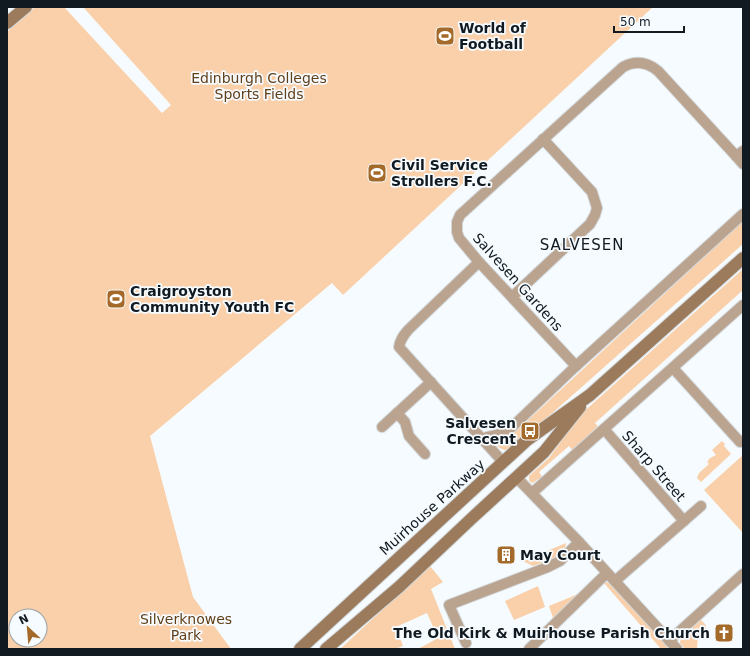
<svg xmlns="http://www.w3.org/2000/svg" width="750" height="656" viewBox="0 0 750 656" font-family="'DejaVu Sans',sans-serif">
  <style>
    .green { fill: #f9d0a9; fill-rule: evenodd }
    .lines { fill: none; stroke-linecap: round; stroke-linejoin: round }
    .street-casing { stroke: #d1d7db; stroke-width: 12 }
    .secondary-casing { stroke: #d1d7db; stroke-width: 14 }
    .street { stroke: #bba48f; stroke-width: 10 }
    .secondary { stroke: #9b7b5b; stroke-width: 12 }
    .labels { text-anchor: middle; stroke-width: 3.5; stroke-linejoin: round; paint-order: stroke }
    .poi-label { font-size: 14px; font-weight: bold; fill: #101a20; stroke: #f6fbff; text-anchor: start }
    .park-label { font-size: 14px; fill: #613f19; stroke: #f6fbff }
    .street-label { font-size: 14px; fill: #101a20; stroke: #f6fbff }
    .neighbourhood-label { font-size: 15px; letter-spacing: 1px; fill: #101a20; stroke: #f6fbff }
  </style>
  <rect width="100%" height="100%" fill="#f6fbff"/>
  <!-- green -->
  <g class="green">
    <path d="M 35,7 L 64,7 L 162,113 L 171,105 L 83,7 L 653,7 L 343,295 L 332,283 L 150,436 L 193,597 L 231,649 L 7,649 L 7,32 ZM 16,616 L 40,616 L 40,640 L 16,640 Z"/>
    <path d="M 743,221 L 743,244 L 513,448 C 503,452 501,450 494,442 L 494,439 L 504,438 L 513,434 Z"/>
    <polygon points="743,269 743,290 595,423 599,428 573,451 569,446 539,472 543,478 540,481 538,479 533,483 530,482 529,479 529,476 549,458 580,415"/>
    <polygon points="722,441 725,444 724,446 731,454 701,482 697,478 699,473 709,464 707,462 710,458 716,455 712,450"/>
    <polygon points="743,455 743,533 704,490"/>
    <path d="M 566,543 C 565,557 544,562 533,566 L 523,561 Z"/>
    <polygon points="430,566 443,582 431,589 455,649 418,649 438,638 427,613 396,627 403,646 395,649 340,649"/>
    <polygon points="609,582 613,583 667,647 667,649 661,649 604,583"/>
    <polygon points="538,586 545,607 514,620 505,601"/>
    <polygon points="578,594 556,617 553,618 549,606"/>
    <polygon points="701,620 706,625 706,634 698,634 697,649 685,649 680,643 681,638"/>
  </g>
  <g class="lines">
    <defs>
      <g id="street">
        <polyline points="743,151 736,156 743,164"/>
        <path d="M 479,262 L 408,330 C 403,336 400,340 399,347 L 503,462"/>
        <polyline points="512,297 590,224 595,215 597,208 592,192 543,139"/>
        <path d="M 576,366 L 479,262 L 459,238 L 457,232 L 457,222 L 460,215 L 623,67 C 636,60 647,62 658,71 L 736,156"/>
        <polyline points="673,368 740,442"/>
        <polyline points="397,413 405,422 409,436 425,454"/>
        <polyline points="382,427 431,382"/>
        <polyline points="604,429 684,521"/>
        <polyline points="483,440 487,437 503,433 511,428 576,366 743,214"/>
        <polyline points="517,478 579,542 677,649"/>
        <polyline points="532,493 743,305"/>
        <polyline points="615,581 701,506"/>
        <polyline points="669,641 743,574"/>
        <polyline points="466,643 449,605 548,567 560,561 579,542"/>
        <polyline points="529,649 607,573"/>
      </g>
      <g id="secondary">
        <polyline points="7,23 26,7"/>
        <polyline points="300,649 527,440 590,395 743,258"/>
        <polyline points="326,649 399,587 471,519 544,452 580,407"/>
      </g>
    </defs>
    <!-- street casing -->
    <use href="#street" class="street-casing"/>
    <!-- secondary casing -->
    <use href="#secondary" class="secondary-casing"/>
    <!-- street -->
    <use href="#street" class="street"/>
    <!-- secondary -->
    <use href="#secondary" class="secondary"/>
  </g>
  <!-- icons -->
  <defs>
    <symbol id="stadium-square" viewBox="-11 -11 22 22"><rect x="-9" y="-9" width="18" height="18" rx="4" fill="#a46a29" stroke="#f6fbff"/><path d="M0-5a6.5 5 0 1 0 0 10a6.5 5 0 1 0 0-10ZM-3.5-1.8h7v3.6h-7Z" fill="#fff"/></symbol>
    <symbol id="bus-square" viewBox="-11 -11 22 22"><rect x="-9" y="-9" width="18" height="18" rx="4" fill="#a46a29" stroke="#f6fbff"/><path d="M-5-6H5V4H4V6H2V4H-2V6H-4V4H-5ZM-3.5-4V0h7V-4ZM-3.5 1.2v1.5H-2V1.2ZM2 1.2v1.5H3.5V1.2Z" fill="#fff"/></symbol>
    <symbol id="building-square" viewBox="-11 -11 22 22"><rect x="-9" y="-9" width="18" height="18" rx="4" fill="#a46a29" stroke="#f6fbff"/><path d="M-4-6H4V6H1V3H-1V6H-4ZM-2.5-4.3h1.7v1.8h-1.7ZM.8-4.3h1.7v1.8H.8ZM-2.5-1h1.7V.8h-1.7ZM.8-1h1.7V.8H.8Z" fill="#fff"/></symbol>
    <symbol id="church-square" viewBox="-11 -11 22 22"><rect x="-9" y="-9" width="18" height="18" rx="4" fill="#a46a29" stroke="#f6fbff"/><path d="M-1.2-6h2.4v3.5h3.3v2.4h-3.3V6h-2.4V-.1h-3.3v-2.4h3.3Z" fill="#fff"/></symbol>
  </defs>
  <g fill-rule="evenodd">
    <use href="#stadium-square" x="434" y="25" width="22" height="22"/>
    <use href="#stadium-square" x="366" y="162" width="22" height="22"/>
    <use href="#stadium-square" x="105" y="288" width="22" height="22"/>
    <use href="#bus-square" x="519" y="420" width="22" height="22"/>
    <use href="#building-square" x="495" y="544" width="22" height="22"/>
    <use href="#church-square" x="713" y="622" width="22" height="22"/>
  </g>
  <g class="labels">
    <!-- poi labels -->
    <g class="poi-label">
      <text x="459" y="33">World of<tspan x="459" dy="16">Football</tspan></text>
      <text x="391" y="170">Civil Service<tspan x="391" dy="16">Strollers F.C.</tspan></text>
      <text x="130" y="296">Craigroyston<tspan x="130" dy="16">Community Youth FC</tspan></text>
      <text x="516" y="428" text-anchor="end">Salvesen<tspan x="516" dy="16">Crescent</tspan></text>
      <text x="520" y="560">May Court</text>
      <text x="710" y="638" text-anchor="end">The Old Kirk &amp; Muirhouse Parish Church</text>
    </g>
    <!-- park labels -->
    <g class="park-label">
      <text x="259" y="83">Edinburgh Colleges<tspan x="259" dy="16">Sports Fields</tspan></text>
      <text x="186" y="624">Silverknowes<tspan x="186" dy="16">Park</tspan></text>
    </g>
    <!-- street labels -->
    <g class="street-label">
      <text transform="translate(518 282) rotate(48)" y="5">Salvesen Gardens</text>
      <text transform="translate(654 466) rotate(49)" y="5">Sharp Street</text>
      <text transform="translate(432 507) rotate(-42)" y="5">Muirhouse Parkway</text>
    </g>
    <!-- neighbourhood labels -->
    <g class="neighbourhood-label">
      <text x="582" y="250">SALVESEN</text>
    </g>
  </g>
  <!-- border -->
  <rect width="750" height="656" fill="none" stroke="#101a20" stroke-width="16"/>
  <!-- north arrow -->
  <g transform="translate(28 628) rotate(334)"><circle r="19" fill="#f6fbff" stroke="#9aa1a6"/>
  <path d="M0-3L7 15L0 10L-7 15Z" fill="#a46a29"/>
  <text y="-6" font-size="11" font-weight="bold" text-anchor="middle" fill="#101a20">N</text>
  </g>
  <!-- scale -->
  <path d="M614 26v6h70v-6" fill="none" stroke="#101a20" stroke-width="2"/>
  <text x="620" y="26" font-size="12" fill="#101a20" stroke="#f6fbff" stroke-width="3" paint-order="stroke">50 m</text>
</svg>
